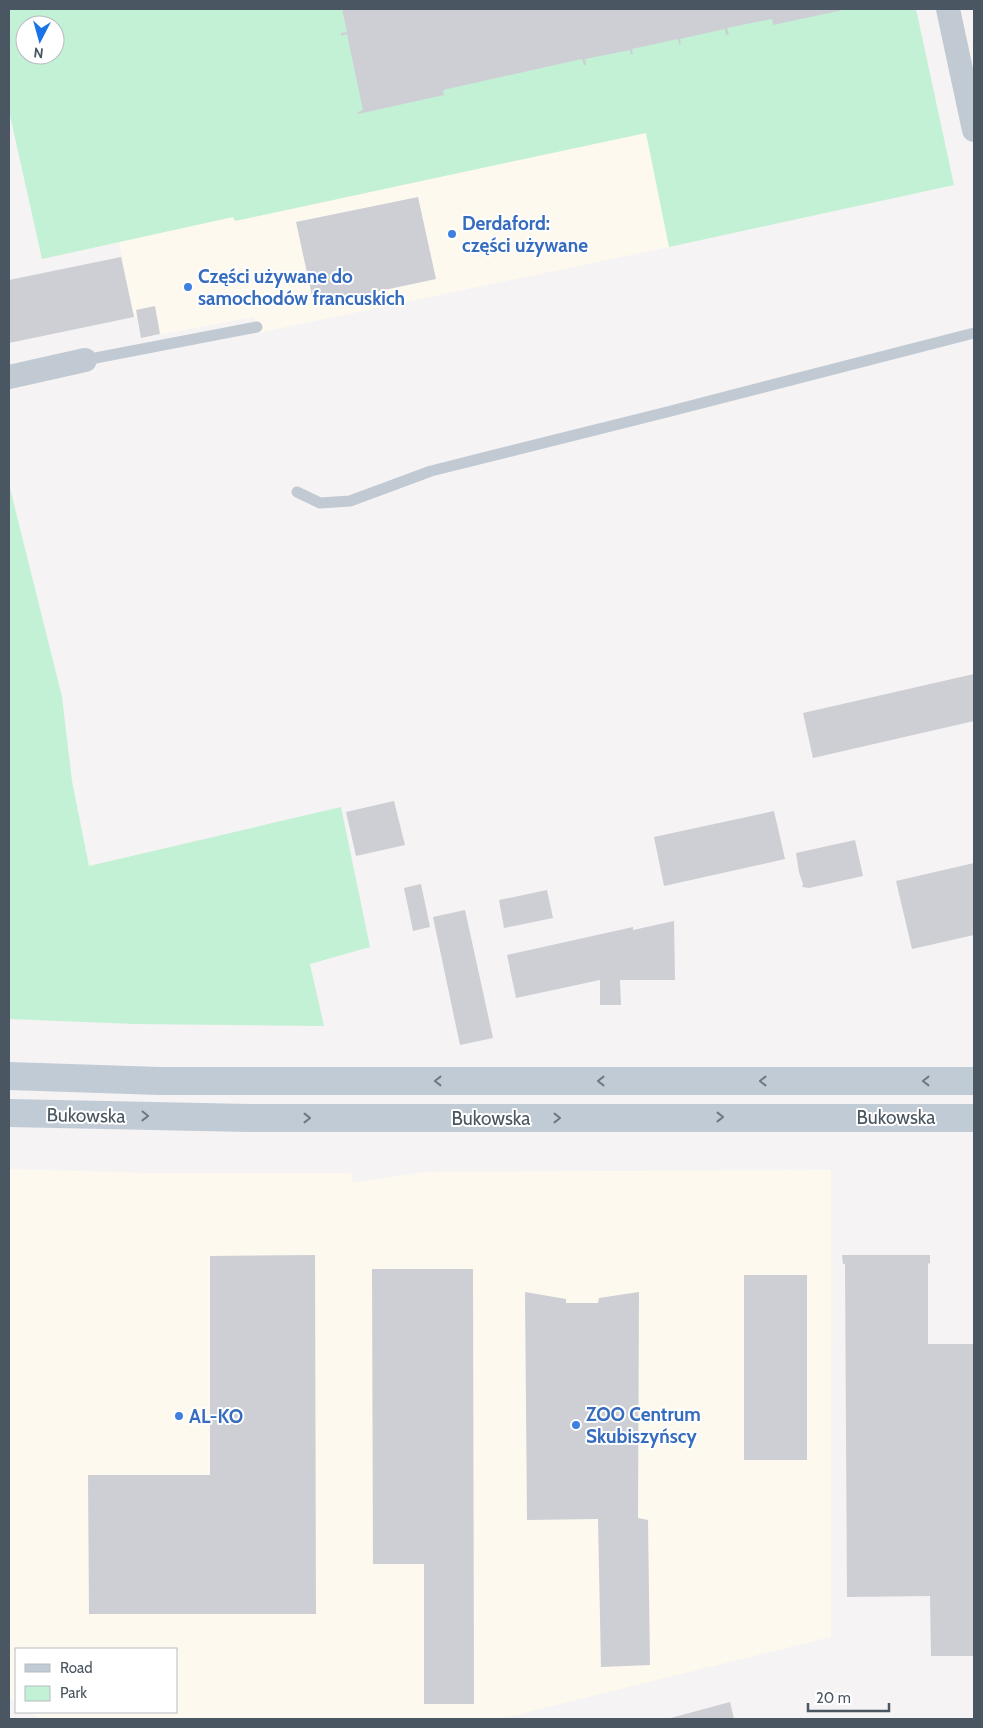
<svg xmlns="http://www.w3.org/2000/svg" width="983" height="1728" viewBox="0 0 983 1728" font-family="Cabin,sans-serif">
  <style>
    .commercial { fill: #fdf9ef }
    .green { fill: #c3f1d5; fill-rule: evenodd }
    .building { fill: #cdcfd5 }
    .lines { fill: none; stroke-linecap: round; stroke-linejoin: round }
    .lane { stroke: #c1cad2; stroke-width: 11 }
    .street { stroke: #c1cad2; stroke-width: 24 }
    .secondary { stroke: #c1cbd6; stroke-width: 28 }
    .oneway { stroke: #6e7984 }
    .shop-dot { fill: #3f7fe0; stroke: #fff; stroke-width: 2 }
    .labels { text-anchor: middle; stroke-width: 4; stroke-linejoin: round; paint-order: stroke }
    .shop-label { font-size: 19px; font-weight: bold; fill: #366cbe; stroke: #fff; text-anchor: start }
    .street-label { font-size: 19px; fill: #4a5661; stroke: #fff }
  </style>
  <rect width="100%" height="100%" fill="#f5f3f3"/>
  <!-- commercial -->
  <g class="commercial">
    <polygon points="646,132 669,247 258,333 254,317 141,338 137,317 134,317 119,242 233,217 235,221"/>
    <polygon points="9,1169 149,1173 351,1173 352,1183 424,1172 831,1170 831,1637 500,1719 40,1719 30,1712 176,1712 176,1649 16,1649 16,1702 9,1697"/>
  </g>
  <!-- green -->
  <g class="green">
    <path d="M 9,9 L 916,9 L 954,185 L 669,247 L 646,133 L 235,221 L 233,217 L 42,259 L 9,111 ZM 25,25 L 55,25 L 55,55 L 25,55 Z"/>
    <polygon points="9,484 62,697 72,781 89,866 341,807 370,947 310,964 324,1026 134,1024 9,1019"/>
  </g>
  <!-- building -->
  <g class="building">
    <polygon points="342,9 843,9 843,10 773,25 772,19 727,28 729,34 726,35 725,29 680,39 681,44 679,45 678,39 632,49 633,54 631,55 630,50 585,59 586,65 584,65 582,59 443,90 444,95 358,114 358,112 363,110 347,34 341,36 341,33 347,32"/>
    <polygon points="418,197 436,279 314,305 296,222"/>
    <polygon points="121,257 134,317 9,343 9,280"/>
    <polygon points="155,306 160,334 141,338 136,310"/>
    <polygon points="974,674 974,721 813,758 803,713"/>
    <polygon points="394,801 405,845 356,856 346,812"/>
    <polygon points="774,811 785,859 664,886 654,837"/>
    <polygon points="855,840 863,876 809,888 802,887 803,884 799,872 796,853"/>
    <polygon points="974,863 974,935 912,949 896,881"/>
    <polygon points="421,884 430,927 413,931 404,888"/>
    <polygon points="547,890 553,918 504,928 499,900"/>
    <polygon points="465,910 493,1038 460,1045 433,917"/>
    <polygon points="674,921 675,980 620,980 621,1005 600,1005 600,980 516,998 507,955 633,927 633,930"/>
    <polygon points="315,1255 316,1614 89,1614 88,1475 210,1475 210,1256"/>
    <polygon points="842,1255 930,1255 930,1264 928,1263 928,1344 974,1344 974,1656 931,1656 930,1596 847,1597 845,1264 843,1264"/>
    <polygon points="372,1269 473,1269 474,1704 424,1704 424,1564 373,1564"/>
    <rect x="744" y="1275" width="63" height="185"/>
    <polygon points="525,1292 566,1299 566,1303 598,1303 599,1298 639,1292 638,1518 648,1520 650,1665 601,1667 598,1519 527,1520"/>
    <polygon points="730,1702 734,1719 667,1719"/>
  </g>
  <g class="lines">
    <!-- lane -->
    <g class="lane">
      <polyline points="85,360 257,327"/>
      <polyline points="297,492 320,503 350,501 431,471 667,412 974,333"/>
    </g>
    <!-- street -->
    <g class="street">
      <polyline points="948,9 974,130"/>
      <polyline points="9,377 85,360"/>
    </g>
    <!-- secondary -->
    <g class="secondary">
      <polyline points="9,1076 160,1081 974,1081"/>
      <polyline points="9,1113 249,1118 974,1118"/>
    </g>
  </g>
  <!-- one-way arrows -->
  <defs><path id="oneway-chevron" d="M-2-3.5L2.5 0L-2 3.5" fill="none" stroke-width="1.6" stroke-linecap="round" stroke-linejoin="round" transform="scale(1.25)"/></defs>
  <g class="oneway">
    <use href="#oneway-chevron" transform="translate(438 1081) rotate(-180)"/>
    <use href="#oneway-chevron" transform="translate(601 1081) rotate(180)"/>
    <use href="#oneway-chevron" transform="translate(763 1081) rotate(-180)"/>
    <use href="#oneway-chevron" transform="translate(926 1081) rotate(-180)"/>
    <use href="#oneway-chevron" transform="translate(145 1116) rotate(1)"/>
    <use href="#oneway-chevron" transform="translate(720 1117)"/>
    <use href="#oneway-chevron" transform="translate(307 1118)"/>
    <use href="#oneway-chevron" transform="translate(557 1118)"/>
  </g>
  <!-- markers -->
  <g class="shop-dot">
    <circle cx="452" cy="234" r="5"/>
    <circle cx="188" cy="287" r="5"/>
    <circle cx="179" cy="1416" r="5"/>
    <circle cx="576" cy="1425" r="5"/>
  </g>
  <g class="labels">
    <!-- shop labels -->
    <g class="shop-label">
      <text x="462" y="230">Derdaford:<tspan x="462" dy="22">części używane</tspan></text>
      <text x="198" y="283">Części używane do<tspan x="198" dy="22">samochodów francuskich</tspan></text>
      <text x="586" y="1421">ZOO Centrum<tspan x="586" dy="22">Skubiszyńscy</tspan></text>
      <text x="189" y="1423">AL-KO</text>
    </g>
    <!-- street labels -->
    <g class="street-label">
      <text transform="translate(86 1115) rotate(1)" y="7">Bukowska</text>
      <text x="896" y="1124">Bukowska</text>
      <text x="491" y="1125">Bukowska</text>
    </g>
  </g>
  <!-- border -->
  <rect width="983" height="1728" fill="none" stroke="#4a5661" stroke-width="20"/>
  <!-- legend -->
  <rect x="15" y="1648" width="162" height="65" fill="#ffffff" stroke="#b7bbc0"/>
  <rect x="25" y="1664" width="25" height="8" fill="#c1cbd6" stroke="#b7bbc0"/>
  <text x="60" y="1673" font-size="15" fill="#4a5661">Road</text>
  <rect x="25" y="1686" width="25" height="15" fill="#c3f1d5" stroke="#b7bbc0"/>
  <text x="60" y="1698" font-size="15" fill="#4a5661">Park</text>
  <!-- north arrow -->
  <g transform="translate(40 40) rotate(186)"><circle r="24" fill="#ffffff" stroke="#b7bbc0"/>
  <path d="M0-4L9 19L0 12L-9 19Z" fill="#1a73e8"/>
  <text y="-8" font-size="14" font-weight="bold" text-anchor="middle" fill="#4a5661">N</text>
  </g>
  <!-- scale -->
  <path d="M808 1703v8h81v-8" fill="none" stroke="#4a5661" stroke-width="2.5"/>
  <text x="816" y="1703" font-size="15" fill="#4a5661" stroke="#ffffff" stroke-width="4" paint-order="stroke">20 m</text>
</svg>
